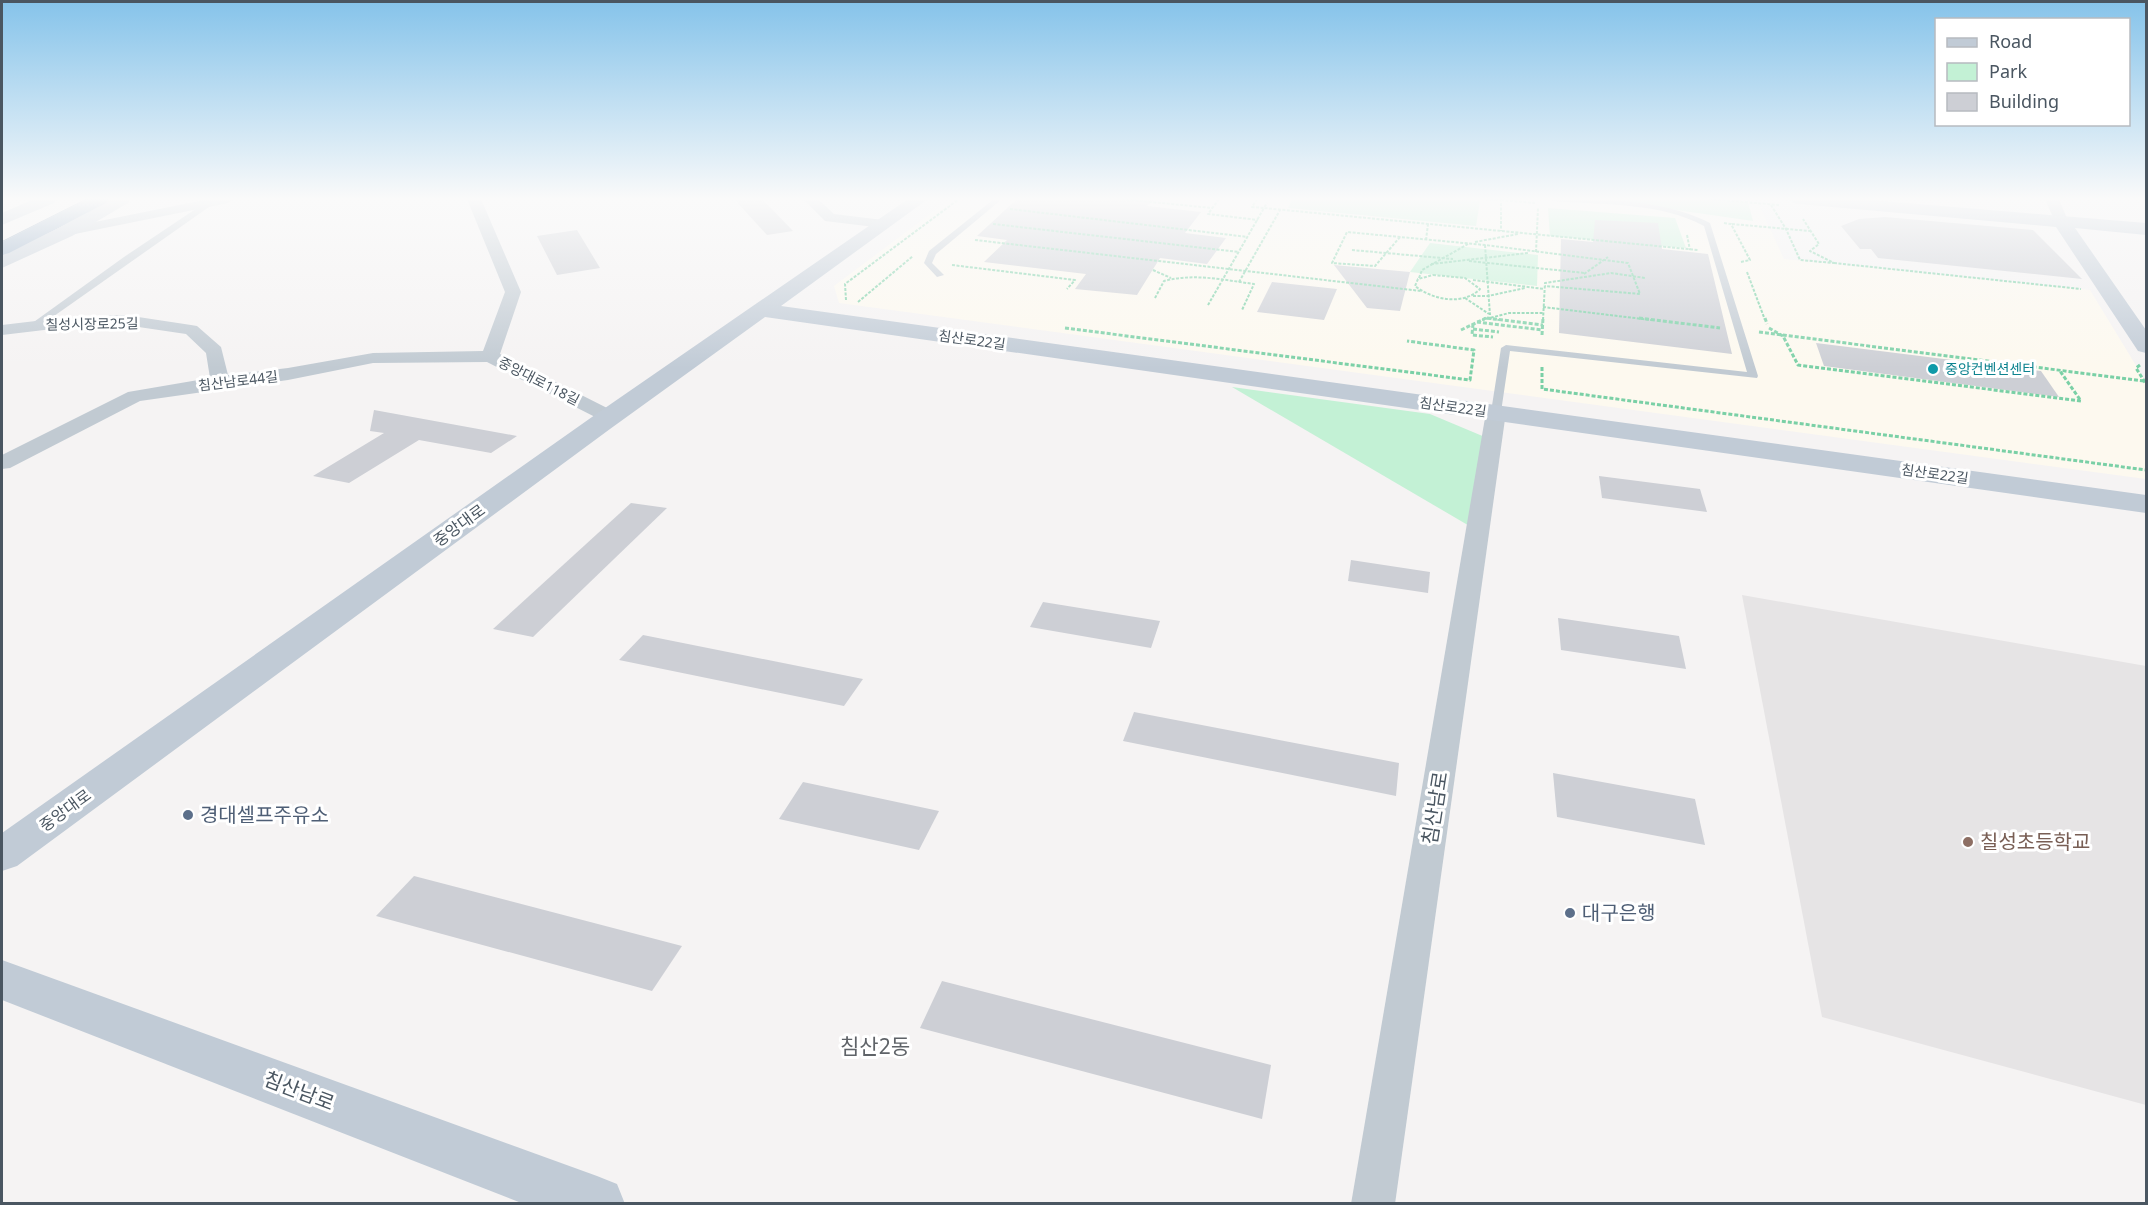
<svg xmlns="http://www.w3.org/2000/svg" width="2148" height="1205" viewBox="0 0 2148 1205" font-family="'Noto Sans','Noto Sans KR',sans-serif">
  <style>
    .commercial { fill: #fdf9ef }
    .education { fill: #e6e4e5 }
    .green { fill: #c3f1d5 }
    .building { fill: #cdcfd5 }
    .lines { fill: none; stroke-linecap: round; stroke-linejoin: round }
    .highway-casing { stroke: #7690ad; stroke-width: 1 }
    .path-far1 { stroke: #7ad0a6; stroke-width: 2; stroke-dasharray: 3 1.5; stroke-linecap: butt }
    .path { stroke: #7ad0a6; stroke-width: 3; stroke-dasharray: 4 2; stroke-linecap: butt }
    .lane { fill: #c1cad2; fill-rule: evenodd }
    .street { fill: #c1cad2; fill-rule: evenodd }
    .secondary { fill: #c1cbd6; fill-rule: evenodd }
    .highway { fill: #8ba5c1; fill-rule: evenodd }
    .culture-dot { fill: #0f9aa8; stroke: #fff; stroke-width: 2 }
    .service-dot { fill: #5c6f8a; stroke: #fff; stroke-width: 2 }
    .education-dot { fill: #8d6e63; stroke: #fff; stroke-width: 2 }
    .labels { text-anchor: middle; stroke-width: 6; stroke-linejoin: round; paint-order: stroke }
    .far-street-label { font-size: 14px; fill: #4a5661; stroke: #fff }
    .far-culture-label { font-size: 14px; fill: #0d838f; stroke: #fff; text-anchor: start }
    .street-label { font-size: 16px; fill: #4a5661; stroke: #fff }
    .near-street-label { font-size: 20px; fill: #4a5661; stroke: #fff }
    .near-service-label { font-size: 20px; fill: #4e5e75; stroke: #fff; text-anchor: start }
    .near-education-label { font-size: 20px; fill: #785e54; stroke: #fff; text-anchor: start }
    .near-neighbourhood-label { font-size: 21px; fill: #5f6368; stroke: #fff }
  </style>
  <rect width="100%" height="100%" fill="#f5f3f3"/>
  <!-- commercial -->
  <polygon class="commercial" points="950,199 1712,199 1758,203 1784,259 2090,290 2146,382 2146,479 839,303 834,286"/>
  <!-- education -->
  <polygon class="education" points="1742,595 2146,666 2146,1105 1822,1017"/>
  <!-- green -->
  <g class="green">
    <polygon points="1292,199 1459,199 1480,201 1476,226 1288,208"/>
    <polygon points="1600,199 1709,199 1748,202 1753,221"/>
    <polygon points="1548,208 1675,218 1686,248 1550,236"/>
    <polygon points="1430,243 1538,255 1537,286 1410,272"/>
    <polygon points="1232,387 1430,414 1492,440 1478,531"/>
  </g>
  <!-- building -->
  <g class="building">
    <polygon points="734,199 762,199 793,231 767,235"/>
    <polygon points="1017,199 1154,199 1147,206 1201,212 1185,233 1226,238 1207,264 1160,258 1137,295 1075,289 1086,274 984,262 1007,240 977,236"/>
    <polygon points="1885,217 2033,230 2082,279 1878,258 1871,249 1860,249 1841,226 1859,219"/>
    <polygon points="1595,220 1658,223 1662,249 1708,254 1732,354 1559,333 1561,239 1593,242"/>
    <polygon points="577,230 600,268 557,275 537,236"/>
    <polygon points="1334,265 1410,272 1400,311 1367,308"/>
    <polygon points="1272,282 1337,289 1324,320 1257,312"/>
    <polygon points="1816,343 2041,371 2059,397 1824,366"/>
    <polygon points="374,410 517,436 491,453 419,440 349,483 313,476 384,433 370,431"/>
    <polygon points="1599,476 1700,489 1707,512 1602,498"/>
    <polygon points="631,503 667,508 533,637 493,629"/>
    <polygon points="1351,560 1430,572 1428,593 1348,581"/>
    <polygon points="1043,602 1160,621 1151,648 1030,627"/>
    <polygon points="1558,618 1679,636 1686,669 1561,650"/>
    <polygon points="643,635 863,679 844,706 619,660"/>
    <polygon points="1134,712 1399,763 1396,796 1123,741"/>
    <polygon points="1553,773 1695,799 1705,845 1557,817"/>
    <polygon points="803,782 939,811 919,850 779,819"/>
    <polygon points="414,876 682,946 652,991 376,916"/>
    <polygon points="942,981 1271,1065 1262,1119 920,1028"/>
  </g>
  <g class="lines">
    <defs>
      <polygon id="highway" points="87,199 109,199 106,203 9,253 2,255 2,242"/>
    </defs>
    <!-- highway casing -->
    <use href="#highway" class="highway-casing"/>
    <!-- path-far1 -->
    <g class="path-far1">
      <polyline points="1122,199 1212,208"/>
      <polyline points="1219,199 1208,214 1258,220"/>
      <polyline points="1257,199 1252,207 1264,208 1267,203"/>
      <polyline points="1486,199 1501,200 1501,231"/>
      <polyline points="1709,199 1779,205"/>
      <polyline points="1501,200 1535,203"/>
      <polyline points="1771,205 1786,229 1800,260 1834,263 1810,251 1819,244 1803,219"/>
      <polyline points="1010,209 1248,237"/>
      <polyline points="1724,223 1731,224 1750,260 1741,262"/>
      <polyline points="993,224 1239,252"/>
      <polyline points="1732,224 1810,231"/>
      <polyline points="1687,235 1690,250"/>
      <polyline points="1400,237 1375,266 1332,263 1347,232 1485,245 1628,263 1640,294 1545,286"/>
      <polyline points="975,240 1421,291"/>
      <polyline points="1426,240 1428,224"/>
      <polyline points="1475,242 1518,234"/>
      <polyline points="1485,245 1490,315"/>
      <polyline points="1352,250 1453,259"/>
      <polyline points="1536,252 1538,208"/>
      <polyline points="1469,261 1585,273"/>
      <polyline points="1834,263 2081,289"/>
      <polyline points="1431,264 1528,253"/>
      <polyline points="952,265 1075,280 1067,289"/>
      <polyline points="1153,270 1171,278"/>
      <polyline points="1747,272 1765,320"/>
      <polyline points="1584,274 1608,257"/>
      <path d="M 1433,275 L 1465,278 L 1480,289 C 1463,306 1433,300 1415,286 L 1418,279 Z"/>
      <polyline points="1419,278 1422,270 1468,244"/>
      <polyline points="1473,280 1544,289"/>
      <polyline points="1239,282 1280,210"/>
      <polyline points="1473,296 1488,296 1525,288"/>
      <path d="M 1155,298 L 1164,281 C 1194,273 1224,280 1254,284 L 1242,310"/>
      <polyline points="1465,298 1489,314"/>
      <polyline points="846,300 845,284 959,199"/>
      <polyline points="858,302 913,256"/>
      <polyline points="1208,305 1264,208 1698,250"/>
      <polyline points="1543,307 1651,320"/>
      <polyline points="1484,318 1499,320"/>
      <polyline points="1482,320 1509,313 1543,313"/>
      <polyline points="1543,320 1545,283 1611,273 1645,278"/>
    </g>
    <!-- path -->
    <g class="path">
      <polyline points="1487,318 1543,325"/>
      <polyline points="1639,318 1720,328"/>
      <polyline points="1765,318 1767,324"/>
      <polyline points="1477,322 1542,330"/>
      <polyline points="1473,324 1472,335 1493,337"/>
      <polyline points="1065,328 1470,380 1474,350 1407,341"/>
      <polyline points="1769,328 1783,336 1798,365 2081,401 2060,371"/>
      <polyline points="1473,329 1499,332"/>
      <polyline points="1461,330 1486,318"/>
      <polyline points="1759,332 2144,381"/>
      <polyline points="1542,335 1543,318"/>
      <polyline points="2140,365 2136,368 2146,384"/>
      <polyline points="1542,367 1542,389 2146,470"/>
    </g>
    <!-- lane -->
    <g class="lane">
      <polygon points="994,199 1002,199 936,254 932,263 944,275 937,277 924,263 929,251"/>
      <path d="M 1548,199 C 1597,197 1666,200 1710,223 L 1758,376 L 1757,378 L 1510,351 L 1501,412 L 1500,414 L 1492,414 L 1491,412 L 1501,348 L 1506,345 L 1747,372 L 1704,226 C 1660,202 1601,205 1552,201 Z"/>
      <polygon points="209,200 216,202 37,328 31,328 31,324 124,257"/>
    </g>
    <!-- street -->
    <g class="street">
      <polygon points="209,199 235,199 228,203 65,236 58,232 65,228"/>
      <polygon points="467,199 481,199 521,292 500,354 617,413 620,417 617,421 603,421 487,362 373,363 288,380 140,401 10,468 2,469 2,455 128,392 210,378 206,353 186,334 125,325 61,328 2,335 2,325 61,318 125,315 191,325 197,326 221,347 228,375 288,368 373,353 483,351 505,292"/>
      <polygon points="803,199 818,199 834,214 883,220 890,224 883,228 825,221"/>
      <polygon points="2045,199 2059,199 2068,221 2066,224 2056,224"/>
      <polygon points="1496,406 1503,408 1506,412 1395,1204 1351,1204 1486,412 1489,408"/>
    </g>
    <!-- secondary -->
    <g class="secondary">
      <polygon points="34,199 57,199 54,203 2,225 2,213"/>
      <polygon points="110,199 131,199 128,203 72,236 2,268 2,255 58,228"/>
      <polygon points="908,199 928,199 781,306 2146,495 2146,513 765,317 610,429 17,866 2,871 2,833 592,417"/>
      <polygon points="1790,199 1859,199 2146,223 2146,235 2075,228 2146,330 2146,353 2138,351 2056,227 1799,204 1793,203"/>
      <polygon points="2,960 597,1176 617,1184 625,1204 524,1204 2,1000"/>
    </g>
    <!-- highway -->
    <use href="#highway" class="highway"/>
  </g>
  <!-- sky -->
  <linearGradient id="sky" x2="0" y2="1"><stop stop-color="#85c3ea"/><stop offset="0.54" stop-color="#fafafa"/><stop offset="1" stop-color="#fafafa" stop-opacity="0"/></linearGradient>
  <rect width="2148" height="368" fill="url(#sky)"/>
  <!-- markers -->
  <circle class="culture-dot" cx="1933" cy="369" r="6"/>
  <g class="service-dot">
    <circle cx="188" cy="815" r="6"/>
    <circle cx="1570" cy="913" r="6"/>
  </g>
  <circle class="education-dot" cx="1968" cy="842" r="6"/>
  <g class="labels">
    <!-- far-street labels -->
    <g class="far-street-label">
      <text transform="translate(92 324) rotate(-1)" y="5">칠성시장로25길</text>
      <text transform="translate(972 340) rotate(8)" y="5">침산로22길</text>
      <text transform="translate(238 381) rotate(-7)" y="5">침산남로44길</text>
      <text transform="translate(539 381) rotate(27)" y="5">중앙대로118길</text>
      <text transform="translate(1453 407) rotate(8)" y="5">침산로22길</text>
      <text transform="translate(1935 474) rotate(8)" y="5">침산로22길</text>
    </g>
    <!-- far-culture labels -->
    <g class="far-culture-label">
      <text x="1945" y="374">중앙컨벤션센터</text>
    </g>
    <!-- street labels -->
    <g class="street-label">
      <text transform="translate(459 525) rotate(-36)" y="6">중앙대로</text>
      <text transform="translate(65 810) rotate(-36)" y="6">중앙대로</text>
    </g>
    <!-- near-street labels -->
    <g class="near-street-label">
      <text transform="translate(1435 808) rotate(-81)" y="7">침산남로</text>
      <text transform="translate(299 1091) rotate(21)" y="7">침산남로</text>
    </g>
    <!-- near-service labels -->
    <g class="near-service-label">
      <text x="200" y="822">경대셀프주유소</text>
      <text x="1582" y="920">대구은행</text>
    </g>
    <!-- near-education labels -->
    <g class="near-education-label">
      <text x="1980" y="849">칠성초등학교</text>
    </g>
    <!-- near-neighbourhood labels -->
    <g class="near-neighbourhood-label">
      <text x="875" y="1054">침산2동</text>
    </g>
  </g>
  <!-- border -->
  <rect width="2148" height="1205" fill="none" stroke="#4a5661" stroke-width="6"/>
  <!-- legend -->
  <rect x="1935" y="18" width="195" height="108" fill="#ffffff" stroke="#b7bbc0" stroke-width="1.5"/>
  <rect x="1947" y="38" width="30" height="9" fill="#c1cbd6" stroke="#b7bbc0" stroke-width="1.5"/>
  <text x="1989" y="48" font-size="18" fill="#4a5661">Road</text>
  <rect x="1947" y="63" width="30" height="18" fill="#c3f1d5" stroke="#b7bbc0" stroke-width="1.5"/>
  <text x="1989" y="78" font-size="18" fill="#4a5661">Park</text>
  <rect x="1947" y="93" width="30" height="18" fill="#cdcfd5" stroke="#b7bbc0" stroke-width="1.5"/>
  <text x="1989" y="108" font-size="18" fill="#4a5661">Building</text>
</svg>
